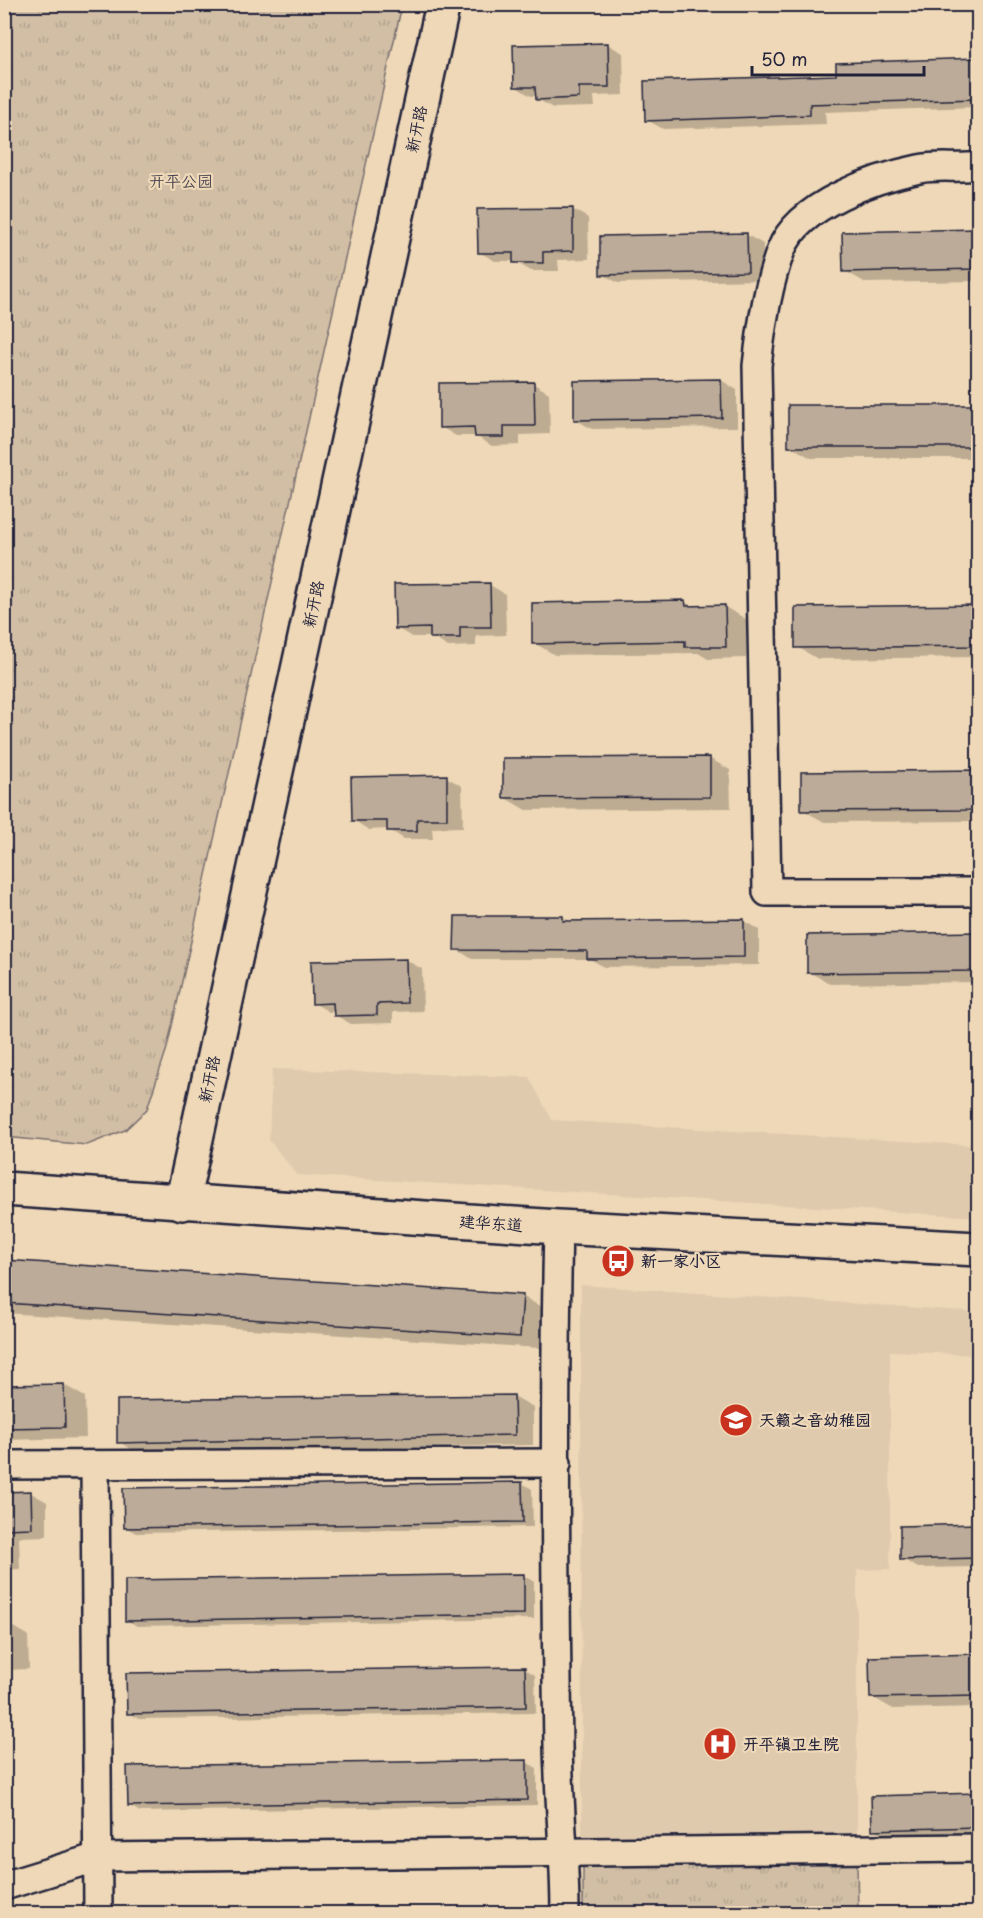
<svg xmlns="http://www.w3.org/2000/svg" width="983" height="1918" viewBox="0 0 983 1918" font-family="'Playpen Sans','LXGW WenKai TC',sans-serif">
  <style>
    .built { fill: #dfcaae }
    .park { fill: url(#park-tufts); stroke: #7a7070; stroke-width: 1.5 }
    .shadow { fill: #0003 }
    .building { fill: #bbab98; stroke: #22223b; stroke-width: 1.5 }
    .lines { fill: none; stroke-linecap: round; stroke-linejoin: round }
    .minor-casing { stroke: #22223b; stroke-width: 32 }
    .secondary-casing { stroke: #22223b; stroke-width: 38 }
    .minor { stroke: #eed8b7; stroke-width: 27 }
    .secondary { stroke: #eed8b7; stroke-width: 33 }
    .labels { text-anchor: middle; stroke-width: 4.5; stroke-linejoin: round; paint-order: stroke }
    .street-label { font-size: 16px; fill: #22223b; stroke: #eed8b7 }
    .park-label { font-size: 16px; fill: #454150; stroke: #eed8b7 }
    .poi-label { font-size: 16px; font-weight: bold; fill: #22223b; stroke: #eed8b7; text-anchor: start }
  </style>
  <defs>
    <pattern id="park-tufts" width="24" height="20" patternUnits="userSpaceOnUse" patternTransform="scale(1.5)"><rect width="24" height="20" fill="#d1bea5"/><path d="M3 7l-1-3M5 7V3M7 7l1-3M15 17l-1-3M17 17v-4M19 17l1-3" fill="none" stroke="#b3a38f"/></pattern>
  </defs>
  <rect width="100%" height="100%" fill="#eed8b7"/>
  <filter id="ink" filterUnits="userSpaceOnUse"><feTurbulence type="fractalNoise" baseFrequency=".0167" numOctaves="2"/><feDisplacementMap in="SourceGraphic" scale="12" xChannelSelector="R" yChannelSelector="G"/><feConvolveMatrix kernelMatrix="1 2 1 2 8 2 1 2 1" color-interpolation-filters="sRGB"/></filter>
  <g filter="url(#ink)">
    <!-- built -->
    <g class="built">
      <polygon points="272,1069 529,1077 552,1120 969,1145 978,1139 978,1217 297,1175 269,1140"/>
      <polygon points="581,1285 978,1312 978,1355 890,1351 890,1569 857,1570 857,1836 582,1837"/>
    </g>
    <!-- park -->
    <g class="park">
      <polygon points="5,4 402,5 167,1048 147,1109 125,1130 87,1145 5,1137"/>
      <polygon points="857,1864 858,1913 583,1913 583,1865"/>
    </g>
    <!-- shadow -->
    <g class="shadow">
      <polygon points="607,44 623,53 624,95 594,96 595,107 553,108 537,99 537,96 531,96 516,87"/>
      <polygon points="978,60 978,107 825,112 826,124 663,129 647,120 838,76 837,64"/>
      <polygon points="572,209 588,218 589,259 558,260 559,271 531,271 514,261 495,261 479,252"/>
      <polygon points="978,231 978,281 866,283 845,271 844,233"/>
      <polygon points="747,235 763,244 763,280 618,283 602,274"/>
      <polygon points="721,380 737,390 737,427 592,429 576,420"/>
      <polygon points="534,384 549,393 550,434 520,435 520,445 492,446 476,436 456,436 441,427"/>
      <polygon points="790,407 978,407 978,458 811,458 790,446"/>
      <polygon points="490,585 505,594 506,635 476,636 476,646 448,647 432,637 412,637 396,628"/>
      <polygon points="685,602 694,607 725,607 746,619 746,658 708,659 698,653 555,655 534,643"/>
      <polygon points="978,607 978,657 818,659 797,647 796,609"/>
      <polygon points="709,758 730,770 731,808 526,810 505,798"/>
      <polygon points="978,772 978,821 824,822 803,810 802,773"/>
      <polygon points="446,777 462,786 463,827 432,828 433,839 404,839 388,829 369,830 353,820"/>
      <polygon points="563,917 572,923 743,920 759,930 759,965 604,967 590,959 472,959 456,949"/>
      <polygon points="978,934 978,982 830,984 809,972 809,936"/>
      <polygon points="406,960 422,969 423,1011 393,1012 393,1023 351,1024 335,1015 335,1012 329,1012 314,1003"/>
      <polygon points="4,1262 522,1296 543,1308 540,1348 4,1313"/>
      <polygon points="64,1385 85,1397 86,1438 4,1440 4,1386"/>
      <polygon points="514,1396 533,1407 533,1445 138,1453 119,1442 118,1401"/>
      <polygon points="522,1483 532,1489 533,1527 136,1533 125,1527"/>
      <polygon points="4,1493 31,1493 47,1502 47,1536 19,1537 20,1569 4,1570"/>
      <polygon points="978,1526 978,1567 918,1568 902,1559 901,1528"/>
      <polygon points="523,1575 534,1582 534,1619 137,1626 127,1620"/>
      <polygon points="4,1626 12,1626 28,1635 29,1669 4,1670"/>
      <polygon points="978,1656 978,1707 893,1709 872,1697 871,1658"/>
      <polygon points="525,1669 535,1675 536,1713 139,1719 129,1713"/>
      <polygon points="526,1762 537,1768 537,1805 140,1812 130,1806"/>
      <polygon points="4,1769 6,1803 4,1803"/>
      <polygon points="978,1795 978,1836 889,1838 874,1829 873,1797"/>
    </g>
    <!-- building -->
    <g class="building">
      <polygon points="608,43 609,87 579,87 579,98 536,100 535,87 514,87 513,45"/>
      <polygon points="978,58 978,99 810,104 810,115 645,121 644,81 836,75 836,63"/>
      <polygon points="573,208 573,251 543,252 543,263 513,263 513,253 478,253 477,209"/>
      <polygon points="978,229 978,269 843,272 842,232"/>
      <polygon points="747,233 748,272 600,275 600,236"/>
      <polygon points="721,379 722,418 574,420 574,381"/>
      <polygon points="534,382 535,426 504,426 504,437 475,437 474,427 439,428 439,383"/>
      <rect x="788" y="405" width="190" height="42"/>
      <polygon points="490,583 491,627 460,627 460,638 430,638 430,628 395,629 394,584"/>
      <polygon points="685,600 686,606 725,605 726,647 685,647 685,641 532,644 532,603"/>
      <polygon points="978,605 978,646 795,648 795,607"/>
      <polygon points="710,757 710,797 503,798 503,758"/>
      <polygon points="978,770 978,810 801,811 801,772"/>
      <polygon points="447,775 447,819 417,819 417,831 387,831 387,821 352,821 351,777"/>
      <polygon points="455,916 563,916 563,921 744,919 744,957 587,959 587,951 454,950"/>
      <polygon points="978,932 978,971 807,973 807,935"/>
      <polygon points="406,959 407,1003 377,1004 377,1015 334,1016 333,1003 312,1004 311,961"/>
      <polygon points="4,1260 523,1295 520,1337 4,1303"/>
      <polygon points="64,1384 65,1427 4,1428 4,1385"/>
      <polygon points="514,1395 515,1435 117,1443 117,1400"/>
      <polygon points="522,1482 523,1522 124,1528 123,1488"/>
      <polygon points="31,1491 32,1528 4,1529 4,1492"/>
      <polygon points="978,1524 978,1558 900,1560 900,1526"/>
      <polygon points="524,1574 524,1614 125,1621 125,1580"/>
      <polygon points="978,1654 978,1696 870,1698 869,1657"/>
      <polygon points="525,1667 526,1707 127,1714 126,1673"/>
      <polygon points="527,1760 527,1800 128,1806 127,1766"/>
      <polygon points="978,1793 978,1827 872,1830 871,1796"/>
    </g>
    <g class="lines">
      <defs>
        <g id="minor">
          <path d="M 978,166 C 959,169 938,165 919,169 C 875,178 799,204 781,250 C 768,284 761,329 757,366 L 767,892 L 978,892"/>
          <path d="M 558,1227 C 554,1400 555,1573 558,1745 C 559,1802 565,1857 565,1914"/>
          <polyline points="4,1465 557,1463"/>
          <polyline points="95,1465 98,1914"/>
          <polyline points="4,1886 98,1857 978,1848"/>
        </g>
        <g id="secondary">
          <polyline points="4,1189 558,1227 978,1249"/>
          <polyline points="182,1203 443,4"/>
        </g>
      </defs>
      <!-- minor casing -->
      <use href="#minor" class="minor-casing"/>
      <!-- secondary casing -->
      <use href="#secondary" class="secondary-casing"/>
      <!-- minor -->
      <use href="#minor" class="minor"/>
      <!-- secondary -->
      <use href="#secondary" class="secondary"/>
    </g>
  </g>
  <!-- icons -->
  <defs>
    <symbol id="bus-disc" viewBox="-11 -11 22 22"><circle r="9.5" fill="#c8321e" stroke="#eed8b7"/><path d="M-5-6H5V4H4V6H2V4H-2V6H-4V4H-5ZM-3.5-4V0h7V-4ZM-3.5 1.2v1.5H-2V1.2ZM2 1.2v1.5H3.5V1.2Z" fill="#fff"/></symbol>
    <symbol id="school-disc" viewBox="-11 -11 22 22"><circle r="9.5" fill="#c8321e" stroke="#eed8b7"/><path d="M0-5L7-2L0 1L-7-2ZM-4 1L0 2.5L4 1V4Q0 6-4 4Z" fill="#fff"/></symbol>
    <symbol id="hospital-disc" viewBox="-11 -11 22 22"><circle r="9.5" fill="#c8321e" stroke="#eed8b7"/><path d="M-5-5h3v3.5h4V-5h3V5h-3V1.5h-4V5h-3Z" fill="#fff"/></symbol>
  </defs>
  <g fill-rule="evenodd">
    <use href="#bus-disc" x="599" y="1242" width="38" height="38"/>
    <use href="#school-disc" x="717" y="1401" width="38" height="38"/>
    <use href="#hospital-disc" x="701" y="1725" width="38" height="38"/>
  </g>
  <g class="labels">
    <!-- street labels -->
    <g class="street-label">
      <text transform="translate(416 129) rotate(-78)" y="6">新开路</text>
      <text transform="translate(313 604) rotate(-78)" y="6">新开路</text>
      <text transform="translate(209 1079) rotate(-78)" y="6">新开路</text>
      <text transform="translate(491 1223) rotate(4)" y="6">建华东道</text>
    </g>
    <!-- park labels -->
    <g class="park-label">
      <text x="181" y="187">开平公园</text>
    </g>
    <!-- poi labels -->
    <g class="poi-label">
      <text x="641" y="1267">新一家小区</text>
      <text x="759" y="1426">天籁之音幼稚园</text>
      <text x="743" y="1750">开平镇卫生院</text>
    </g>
  </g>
  <!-- margin -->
  <rect width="983" height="1918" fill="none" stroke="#eed8b7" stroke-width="24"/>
  <rect x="12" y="12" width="959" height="1894" fill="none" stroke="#22223b" stroke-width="2" filter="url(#ink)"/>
  <!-- scale -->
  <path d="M752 66v9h172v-9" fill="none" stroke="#22223b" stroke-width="3"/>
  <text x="761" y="66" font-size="18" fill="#22223b" stroke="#eed8b7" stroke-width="4.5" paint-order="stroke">50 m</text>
</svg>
